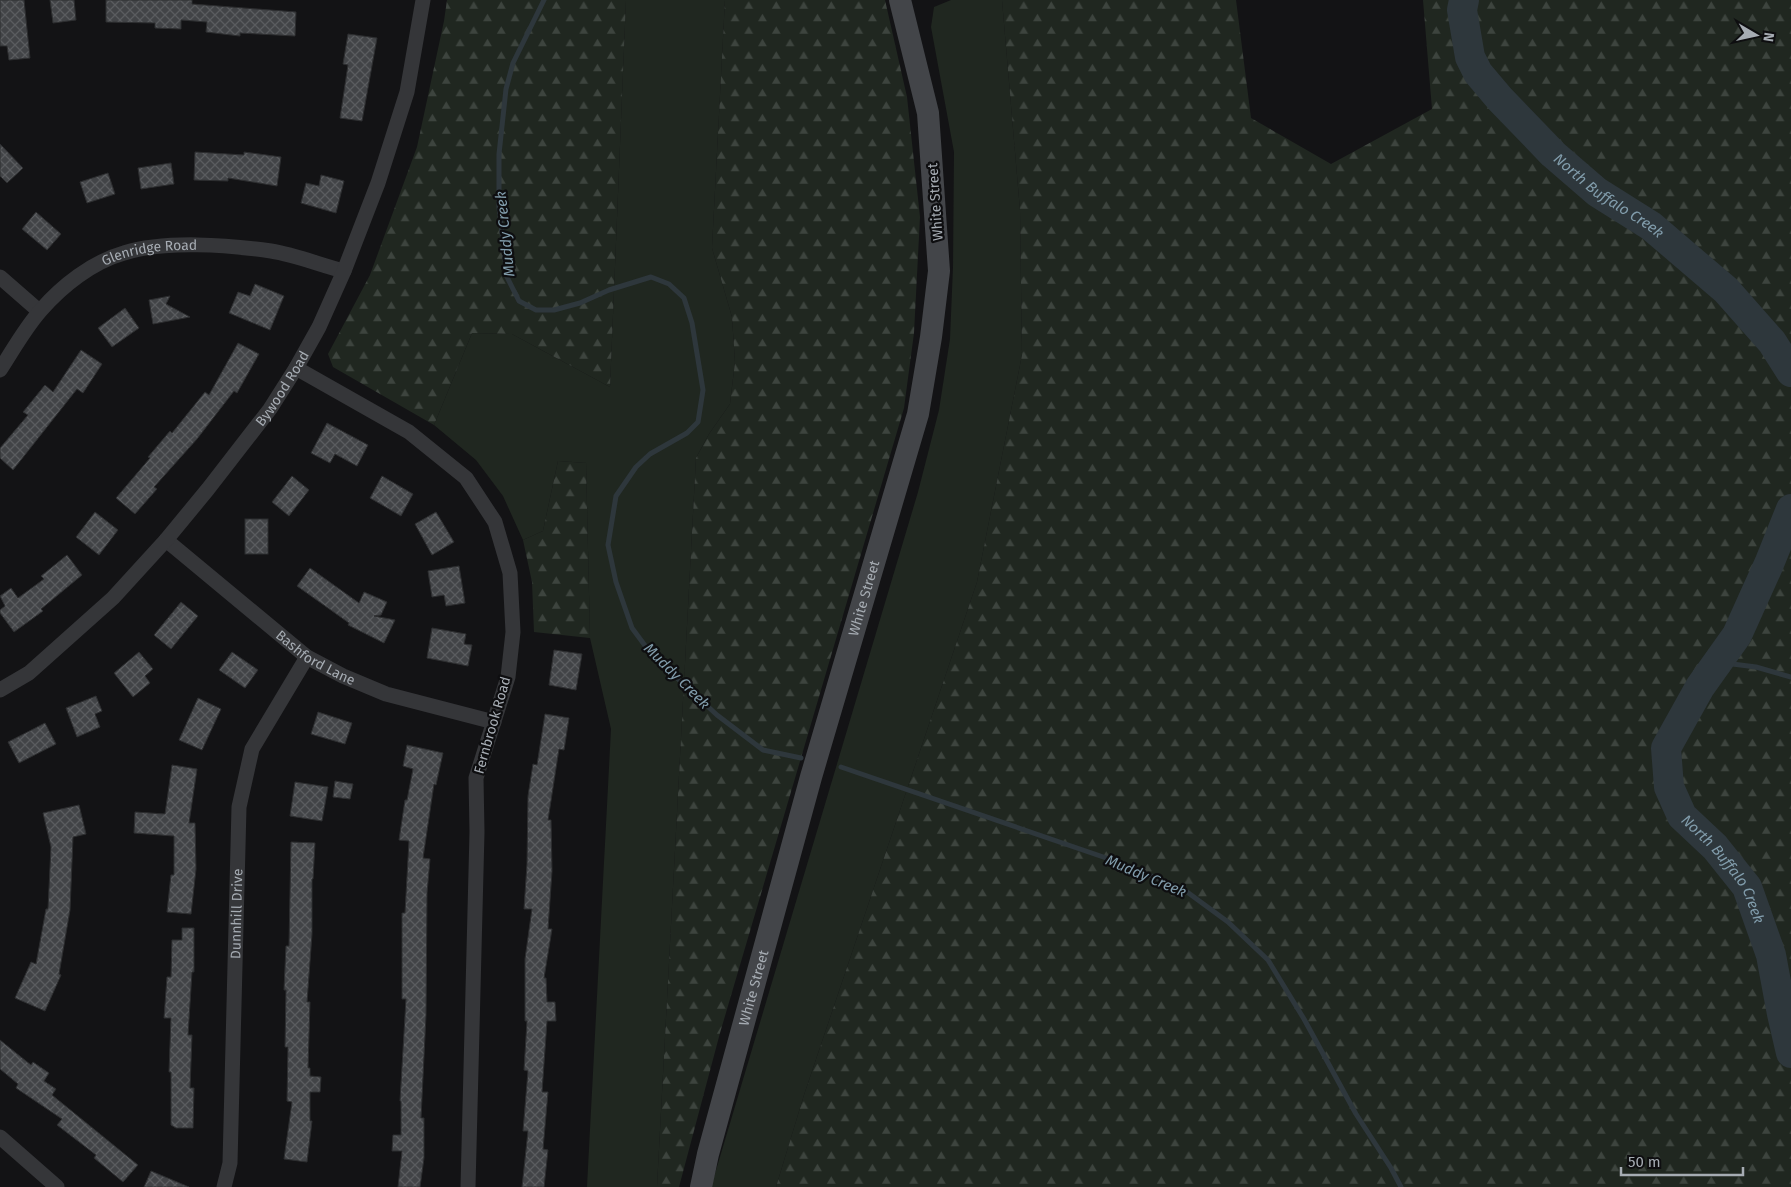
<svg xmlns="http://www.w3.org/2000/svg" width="1791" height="1187" viewBox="0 0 1791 1187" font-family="'Fira Sans',sans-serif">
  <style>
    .green { fill: #202720 }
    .forest { fill: url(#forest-firs) }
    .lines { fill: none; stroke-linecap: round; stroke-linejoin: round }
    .stream { stroke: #2e373c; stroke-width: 5 }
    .river { stroke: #2e373c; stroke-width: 30 }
    .building { fill: url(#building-cross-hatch); stroke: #2d2e30 }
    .street { stroke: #353639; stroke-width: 15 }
    .secondary { stroke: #434549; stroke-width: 22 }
    .labels { text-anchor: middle; stroke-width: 4.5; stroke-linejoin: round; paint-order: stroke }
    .street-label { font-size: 14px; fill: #a6acb3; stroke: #0e0e10 }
    .water-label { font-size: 15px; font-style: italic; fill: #819cab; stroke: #0e0e10 }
  </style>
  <defs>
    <pattern id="forest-firs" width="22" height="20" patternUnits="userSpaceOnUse" patternTransform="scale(1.25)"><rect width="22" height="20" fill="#202720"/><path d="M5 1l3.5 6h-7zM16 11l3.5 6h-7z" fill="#3d443e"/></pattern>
    <pattern id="building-cross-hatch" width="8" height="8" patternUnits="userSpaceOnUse" patternTransform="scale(1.25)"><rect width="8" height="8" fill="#424447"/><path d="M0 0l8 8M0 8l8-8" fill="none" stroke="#5a5c5f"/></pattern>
  </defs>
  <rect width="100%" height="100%" fill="#131315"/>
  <!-- green -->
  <g class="green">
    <polygon points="626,0 725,0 712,248 732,317 735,362 730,404 709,434 696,458 657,1187 587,1187 611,729 590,638 586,463 558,461 543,531 523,540 503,496 476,460 434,425 472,333 512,334 610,387"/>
    <polygon points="951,0 1002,0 1020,210 1022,355 977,582 804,1095 776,1187 711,1187 918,492 939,410 950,339 953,267 954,152 931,27 934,7"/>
  </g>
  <!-- forest -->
  <g class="forest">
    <polygon points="447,0 626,0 610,387 512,334 472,333 434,425 333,367 328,354 370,275 417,147 444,21"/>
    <polygon points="725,0 885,0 907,97 920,217 914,333 904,408 720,1033 679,1187 657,1187 696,458 709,434 730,404 735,362 732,317 712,248"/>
    <polygon points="1002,0 1236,0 1251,118 1331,164 1432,109 1423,0 1791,0 1791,1187 776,1187 804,1095 977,582 1022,355 1020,210"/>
    <polygon points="558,461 586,463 590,638 534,632 532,582 523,540 543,531"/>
  </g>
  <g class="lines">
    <!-- stream -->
    <g class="stream">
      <polyline points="544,0 513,63 506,89 499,154 499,207 507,277 519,301 536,310 554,310 580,303 609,290 651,277 669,284 684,298 692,323 703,390 698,422 687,433 650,454 636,467 616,496 608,545 616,582 632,628 652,655 717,715 763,750 801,758"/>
      <polyline points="1717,662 1756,667 1791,677"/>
      <polyline points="841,767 1115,861 1183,889 1228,922 1268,960 1304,1019 1356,1114 1391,1168 1401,1187"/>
    </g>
    <!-- river -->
    <g class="river">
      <path id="s1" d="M 1464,0 L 1462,10 L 1470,57 L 1478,73 L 1500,99 L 1553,154 L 1597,192 L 1651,226 L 1726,290 L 1772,342 L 1791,372"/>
      <path id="s2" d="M 1791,509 L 1769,564 L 1737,635 L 1700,687 L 1666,748 L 1669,787 L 1682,816 L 1715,847 L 1747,887 L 1771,955 L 1782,1014 L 1791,1053"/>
    </g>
  </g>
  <!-- building -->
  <g class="building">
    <polygon points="0,0 24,0 30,58 9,60 7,46 0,46"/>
    <polygon points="50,0 74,0 76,20 53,23"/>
    <polygon points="106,0 192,0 192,4 296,12 295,36 240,33 240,36 206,32 207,22 181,20 181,29 155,28 155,23 106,22"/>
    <polygon points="348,34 377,38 362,121 340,118 348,65 343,64"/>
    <polygon points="0,144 23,168 7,183 0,176"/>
    <polygon points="195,152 244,155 244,152 281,157 277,186 228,178 228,181 194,180"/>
    <polygon points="171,163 174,184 141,189 138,168"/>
    <polygon points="108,173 115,194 87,203 80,182"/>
    <polygon points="321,175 344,181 336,213 301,203 306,183 319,186"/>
    <polygon points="36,212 61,234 47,250 22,229"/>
    <polygon points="255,284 284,296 270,330 229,313 238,292 250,296"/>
    <polygon points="170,296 166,304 190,317 153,324 149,300"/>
    <polygon points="125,308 139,328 112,347 98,328"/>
    <polygon points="238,343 259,354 237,393 234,391 197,439 154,487 157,489 135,514 116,498 150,458 148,457 170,431 172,433 205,392 209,395"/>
    <polygon points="81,350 102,364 83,393 77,389 13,470 0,458 0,448 28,415 23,412 45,385 53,392"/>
    <polygon points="327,423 368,445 357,466 335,454 330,463 311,453"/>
    <polygon points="292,476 309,490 289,516 272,502"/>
    <polygon points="382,476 413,494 401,516 370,498"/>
    <polygon points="95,512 118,530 99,555 76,537"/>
    <polygon points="436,512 454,542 432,555 415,524"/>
    <rect x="245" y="519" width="23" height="35"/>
    <polygon points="67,555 82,575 41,609 43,611 14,632 0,613 0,610 5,606 0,596 11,588 18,598 44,579 41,576"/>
    <polygon points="459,566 465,603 446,606 444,595 432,597 428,571"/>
    <polygon points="310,568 359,603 364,592 387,602 381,615 374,616 395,620 384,643 348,625 349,623 297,586"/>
    <polygon points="181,602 198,616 171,649 154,635"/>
    <polygon points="432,628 466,634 464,644 472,645 468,666 427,658"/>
    <polygon points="554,650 582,654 576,690 549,685"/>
    <polygon points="139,652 153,669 145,676 150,683 133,697 114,673"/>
    <polygon points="232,652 258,670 245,688 219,670"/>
    <polygon points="96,696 102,711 95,714 100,727 77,737 66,708"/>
    <polygon points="198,698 221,709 202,750 179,740"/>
    <polygon points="318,712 352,723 345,744 311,734"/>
    <polygon points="545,714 569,718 564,750 559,749 548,820 551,820 552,871 548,929 552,929 544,978 546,978 547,1002 555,1002 556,1021 547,1021 542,1092 548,1092 543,1149 548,1150 544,1187 522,1187 528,1131 523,1131 528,1071 524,1070 527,1021 525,1021 525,959 532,909 524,909 527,864 528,796 533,764 537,765"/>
    <polygon points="45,723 56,744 19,763 8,742"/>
    <polygon points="407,745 443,753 436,785 434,784 423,858 430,859 427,893 426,1015 421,1118 424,1118 424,1158 420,1187 398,1187 402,1151 392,1151 393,1135 401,1135 401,1101 400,1101 406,999 402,999 402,913 405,913 409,841 399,840 405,800 407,800 413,769 403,766"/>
    <polygon points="172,765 197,769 189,823 195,823 196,869 191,914 167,912 171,875 174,875 174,836 134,833 135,812 165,814"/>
    <polygon points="335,781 353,784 350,799 333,797"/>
    <polygon points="295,782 328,787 322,821 290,816"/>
    <polygon points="79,805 86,834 73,837 70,910 59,974 61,975 45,1011 15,998 31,962 36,964 46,909 48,909 51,847 43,813"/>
    <polygon points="291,842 315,843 313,879 312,879 312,934 307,1002 310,1002 308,1068 310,1068 310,1076 321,1077 320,1092 310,1092 310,1121 312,1121 307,1162 284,1159 292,1102 287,1101 288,1047 285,1047 286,990 284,990 286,946 289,946"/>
    <polygon points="182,928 194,928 194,972 192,972 188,1035 192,1035 190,1088 194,1088 193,1128 176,1128 171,1125 171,1072 169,1072 171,1018 164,1018 167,977 171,977 172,940 182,940"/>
    <polygon points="0,1040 31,1065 33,1062 49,1073 44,1081 56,1089 52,1095 138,1165 123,1182 94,1158 96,1155 57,1125 62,1119 16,1088 18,1084 0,1069"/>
    <polygon points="151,1171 189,1187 144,1187"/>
  </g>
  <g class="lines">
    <!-- street -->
    <g class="street">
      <polyline points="0,277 39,311"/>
      <polyline points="296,368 409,432 466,478 495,522 510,573 513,632 508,677 476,778 477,832 468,1187"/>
      <path id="s3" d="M 0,370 C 13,350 25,328 41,310 C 62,286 92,262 124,253 C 165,240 229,245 271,251 C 296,255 320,265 344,271"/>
      <path id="s4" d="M 166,540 L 307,657 L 343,676 L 386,694 L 494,722"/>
      <path id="s5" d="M 0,690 L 29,673 L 113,598 L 166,540 L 208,489 L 270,409 L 296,368 L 319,327 L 344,271 L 378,183 L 407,92 L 423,0"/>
      <polyline points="0,1137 57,1187"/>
      <path id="s6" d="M 224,1187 L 230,1163 L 239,807 L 252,749 L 307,657"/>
    </g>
    <!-- secondary -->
    <path class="secondary" id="s7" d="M 701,1187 L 708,1154 L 811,777 L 918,414 L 931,337 L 939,271 L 928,113 L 900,0"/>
  </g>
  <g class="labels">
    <!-- street labels -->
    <g class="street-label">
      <text transform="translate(935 202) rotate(-94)" y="5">White Street</text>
      <text dy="5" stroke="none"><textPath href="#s3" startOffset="200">Glenridge Road</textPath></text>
      <text dy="5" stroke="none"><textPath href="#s5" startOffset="416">Bywood Road</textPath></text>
      <text dy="5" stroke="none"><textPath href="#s7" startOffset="611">White Street</textPath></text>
      <text dy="5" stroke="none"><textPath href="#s4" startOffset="191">Bashford Lane</textPath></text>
      <text transform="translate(492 725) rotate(-74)" y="5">Fernbrook Road</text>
      <text dy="5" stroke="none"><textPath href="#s6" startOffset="274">Dunnhill Drive</textPath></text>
      <text dy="5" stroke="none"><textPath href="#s7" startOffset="206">White Street</textPath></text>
    </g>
    <!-- water labels -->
    <g class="water-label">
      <text dy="5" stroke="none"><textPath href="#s1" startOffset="256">North Buffalo Creek</textPath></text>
      <text transform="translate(505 234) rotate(-96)" y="5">Muddy Creek</text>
      <text transform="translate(677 676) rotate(45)" y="5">Muddy Creek</text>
      <text dy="5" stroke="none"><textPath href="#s2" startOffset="410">North Buffalo Creek</textPath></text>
      <text transform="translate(1146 876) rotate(23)" y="5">Muddy Creek</text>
    </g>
  </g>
  <!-- north arrow -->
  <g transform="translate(1756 35) rotate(99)" stroke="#0e0e10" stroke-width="4" paint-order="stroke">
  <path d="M0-4L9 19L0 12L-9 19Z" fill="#a6acb3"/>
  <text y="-8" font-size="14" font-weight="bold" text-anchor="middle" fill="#a6acb3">N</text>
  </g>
  <!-- scale -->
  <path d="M1621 1167v8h122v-8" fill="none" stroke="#a6acb3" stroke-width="2.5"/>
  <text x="1628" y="1167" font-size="15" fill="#a6acb3" stroke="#0e0e10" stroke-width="4" paint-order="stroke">50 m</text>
</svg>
